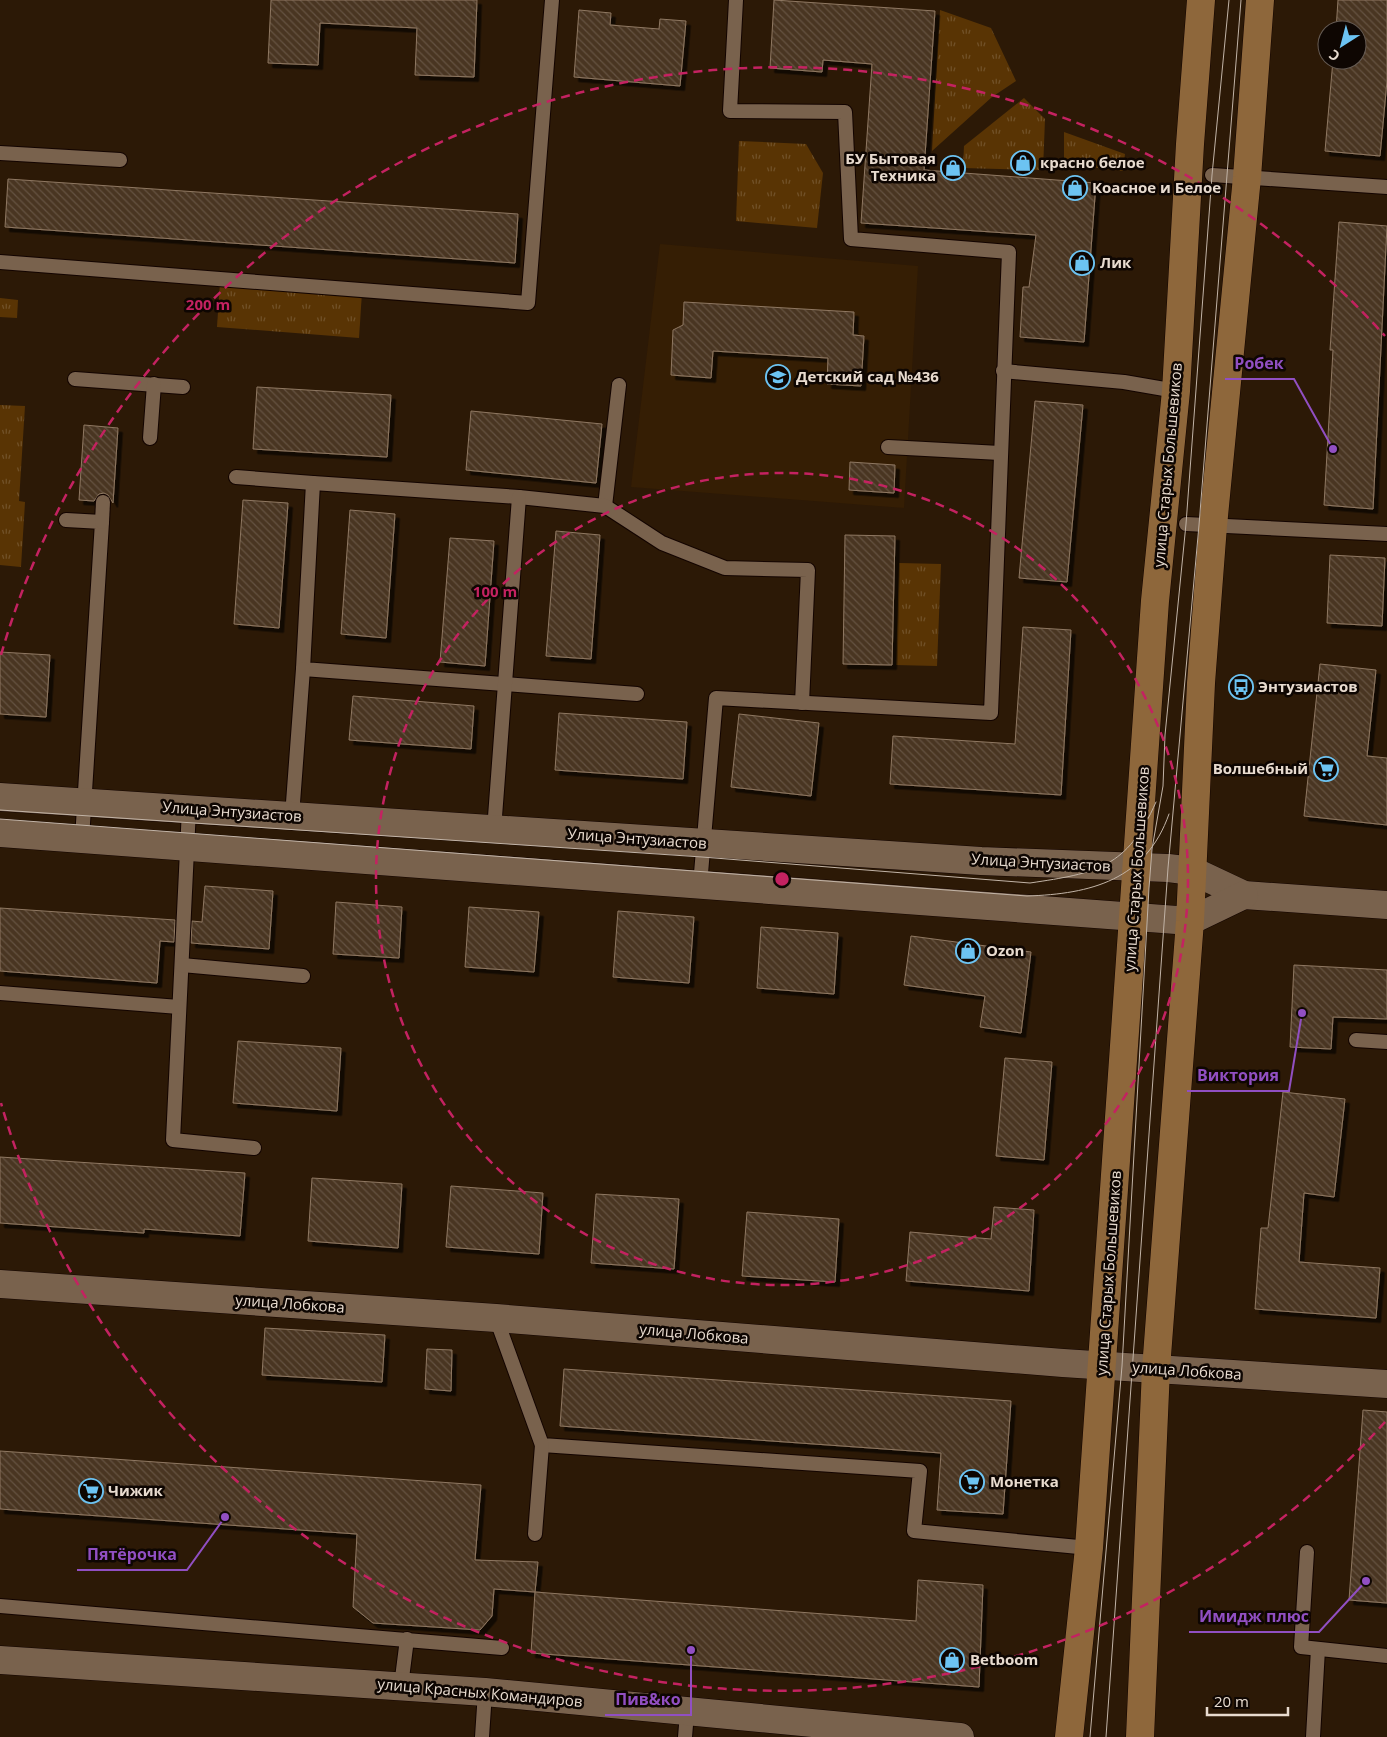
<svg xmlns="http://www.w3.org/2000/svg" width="1387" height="1737" viewBox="0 0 1387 1737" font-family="'Open Sans',sans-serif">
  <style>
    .built { fill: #351e04 }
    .grass { fill: url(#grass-tufts) }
    .building { fill: url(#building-back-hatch); stroke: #8f7862; filter: url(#shadow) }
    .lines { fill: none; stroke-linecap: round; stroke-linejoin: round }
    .service-casing { stroke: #130400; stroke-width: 16 }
    .minor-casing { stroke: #130400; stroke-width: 29 }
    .tertiary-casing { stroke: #130400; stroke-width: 29 }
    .secondary-casing { stroke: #130400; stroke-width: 29 }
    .service { stroke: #79624d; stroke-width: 14 }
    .minor { stroke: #79624d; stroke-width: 28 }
    .tertiary { stroke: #79624d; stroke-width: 28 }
    .secondary { stroke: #8e673b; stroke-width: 28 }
    .tram { stroke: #c2b4a7; stroke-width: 1 }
    .ring { fill: none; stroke: #c42261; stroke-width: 2.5; stroke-dasharray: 9 6 }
    .labels { text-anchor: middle; stroke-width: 5; stroke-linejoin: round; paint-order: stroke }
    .poi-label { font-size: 15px; font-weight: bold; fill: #e8dbcf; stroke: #0e0602; text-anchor: start }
    .street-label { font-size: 15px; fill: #e8dbcf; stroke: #0e0602 }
    .centre { fill: #c42261; stroke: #0e0602; stroke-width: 2.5 }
    .ring-label { font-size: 15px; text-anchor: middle; font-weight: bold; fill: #c42261; stroke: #0e0602; stroke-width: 5; stroke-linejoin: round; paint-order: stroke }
    .leader { fill: none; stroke: #914fc2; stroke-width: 2 }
    .callout-dot { fill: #914fc2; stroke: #0e0602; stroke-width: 2 }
    .callout-label { font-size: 16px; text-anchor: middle; font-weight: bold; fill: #914fc2; stroke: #0e0602; stroke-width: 5; stroke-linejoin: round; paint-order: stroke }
  </style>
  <defs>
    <pattern id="grass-tufts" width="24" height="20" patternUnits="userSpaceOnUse" patternTransform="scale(1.25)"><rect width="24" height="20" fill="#593404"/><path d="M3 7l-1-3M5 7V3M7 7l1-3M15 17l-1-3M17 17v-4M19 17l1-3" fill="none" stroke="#715128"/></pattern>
    <pattern id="building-back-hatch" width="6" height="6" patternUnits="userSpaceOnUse" patternTransform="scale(1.25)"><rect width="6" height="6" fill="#4a3622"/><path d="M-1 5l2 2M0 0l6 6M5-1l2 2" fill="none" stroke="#645241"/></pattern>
    <filter id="shadow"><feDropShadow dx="4.5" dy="4.5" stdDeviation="0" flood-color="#0009"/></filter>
  </defs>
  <rect width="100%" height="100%" fill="#2c1906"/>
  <!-- built -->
  <polygon class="built" points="660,244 918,266 904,508 631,487"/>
  <!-- grass -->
  <g class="grass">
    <polygon points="940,10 991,28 1016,81 992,97 932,151"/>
    <polygon points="1024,98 1045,119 1043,170 963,168 964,146"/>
    <polygon points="1064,132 1125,154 1123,171 1064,164"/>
    <polygon points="739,141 806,144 823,173 817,228 736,221"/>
    <polygon points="220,282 362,292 359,338 217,327"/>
    <polygon points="0,298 18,300 17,318 0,317"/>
    <polygon points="0,405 25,406 19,501 25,502 21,567 0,565"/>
    <polygon points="899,563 941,564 937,666 896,665"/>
  </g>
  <!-- building -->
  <g class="building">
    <polygon points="271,0 477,0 474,77 415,75 417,28 320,23 318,65 268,63"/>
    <polygon points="774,0 935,11 924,170 1096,183 1084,342 1020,337 1023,287 1029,287 1036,235 861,223 872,64 823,60 822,72 770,68"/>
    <polygon points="1338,0 1387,0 1387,81 1380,156 1325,151 1333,60 1357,60 1357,30 1336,30"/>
    <polygon points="579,10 611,13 610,25 659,29 660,19 686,21 680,86 574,77"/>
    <polygon points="8,179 518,214 515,263 5,227"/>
    <polygon points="1339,222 1387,226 1373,509 1324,505 1333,350 1330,350"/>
    <polygon points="684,302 854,312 853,335 864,336 861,386 827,384 828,358 713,351 711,378 671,375 673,330 683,325"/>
    <polygon points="257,387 391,395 387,457 253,449"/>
    <polygon points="1035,401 1083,405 1067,582 1019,578"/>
    <polygon points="471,411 602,424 596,483 466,470"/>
    <polygon points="84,425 118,428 113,503 108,495 104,493 99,494 94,501 79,500"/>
    <polygon points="850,462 895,465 894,493 849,490"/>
    <polygon points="243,500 288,503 279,628 234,624"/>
    <polygon points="350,510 395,514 386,638 341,634"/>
    <polygon points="556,531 600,535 591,659 546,656"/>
    <polygon points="845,535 895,536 892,665 843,664"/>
    <polygon points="450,538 494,541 485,666 440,662"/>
    <polygon points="1330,555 1385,558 1382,626 1327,623"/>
    <polygon points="1023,627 1071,630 1061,795 890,784 893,736 1015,744"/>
    <polygon points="0,652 50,655 46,717 0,714"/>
    <polygon points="1320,664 1376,670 1367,756 1387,758 1387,825 1304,816"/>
    <polygon points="353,696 474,706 471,749 349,740"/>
    <polygon points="559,713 687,722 683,779 555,770"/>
    <polygon points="739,714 819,723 811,796 731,787"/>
    <polygon points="205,886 273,891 269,949 191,943 192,921 202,922"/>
    <polygon points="336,902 402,907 399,958 333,954"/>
    <polygon points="469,907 539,912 534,972 465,967"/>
    <polygon points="0,908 175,920 174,942 160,941 157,983 0,971"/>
    <polygon points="618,911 694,917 689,983 613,977"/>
    <polygon points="761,927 838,933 834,994 757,988"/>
    <polygon points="911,936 1031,952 1021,1033 980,1027 985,996 904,985"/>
    <polygon points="1294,965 1387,970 1387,1019 1333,1017 1331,1049 1290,1047"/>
    <polygon points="238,1041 341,1048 337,1111 233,1103"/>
    <polygon points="1005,1058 1052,1062 1044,1160 996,1156"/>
    <polygon points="1283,1092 1345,1099 1334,1197 1304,1193 1299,1262 1380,1268 1376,1318 1255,1309 1261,1228 1268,1228"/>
    <polygon points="0,1157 245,1173 240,1236 144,1229 144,1233 0,1223"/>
    <polygon points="312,1178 402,1184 398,1248 308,1241"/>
    <polygon points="451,1186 543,1193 539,1254 446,1247"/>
    <polygon points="596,1194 679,1199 674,1269 591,1263"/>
    <polygon points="994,1207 1034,1210 1029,1291 906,1281 910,1232 991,1239"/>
    <polygon points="747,1212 839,1219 835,1282 742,1276"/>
    <polygon points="265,1328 385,1335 382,1382 262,1375"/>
    <polygon points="427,1349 452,1350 451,1391 425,1389"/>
    <polygon points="564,1369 1011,1401 1003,1514 937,1510 941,1453 560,1426"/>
    <polygon points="1363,1410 1387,1412 1387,1603 1349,1600"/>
    <polygon points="0,1451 481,1485 475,1560 538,1562 535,1592 494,1589 492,1616 480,1630 373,1623 353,1607 357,1534 0,1509"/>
    <polygon points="918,1580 983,1585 979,1687 531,1653 535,1592 916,1621"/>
  </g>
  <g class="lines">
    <defs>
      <g id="service">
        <polyline points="0,153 120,160"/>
        <polyline points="1212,175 1387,187"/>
        <polyline points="0,262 528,303 552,0"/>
        <polyline points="1003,371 1124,382 1176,391"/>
        <polyline points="75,379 183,387"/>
        <polyline points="150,438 154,384"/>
        <polyline points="888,447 1000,453"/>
        <polyline points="236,477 313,483"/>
        <polyline points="605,506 619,385"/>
        <polyline points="66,520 102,522 82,839"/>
        <polyline points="102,522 103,502"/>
        <polyline points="1186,524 1387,534"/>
        <polyline points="637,694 303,669 313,483 519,497 605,506 662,543 725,568 808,570 802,703"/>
        <polyline points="189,809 173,1140 254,1148"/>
        <polyline points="292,816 303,669"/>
        <polyline points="494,830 519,497"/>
        <polyline points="700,885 716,698 991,713 1009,252 851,239 845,112 730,111 736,0"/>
        <polyline points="182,965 303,976"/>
        <polyline points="0,993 179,1007"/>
        <polyline points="1356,1040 1387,1042"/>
        <polyline points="496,1318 542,1445 920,1471 914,1531 1089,1548"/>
        <polyline points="535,1534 542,1445"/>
        <polyline points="1307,1552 1301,1647 1387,1656"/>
        <polyline points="0,1606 502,1648"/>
        <polyline points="401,1686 407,1639"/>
        <polyline points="482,1737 485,1692"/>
        <polyline points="685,1737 687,1713"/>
        <polyline points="1313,1737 1318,1649"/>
      </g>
      <polyline id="minor" points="0,1284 496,1318 1063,1363 1387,1384"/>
      <g id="tertiary">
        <polyline points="0,797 981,861 1168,868 1193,871 1244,895 1387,905"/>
        <polyline points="0,833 1190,921 1244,895"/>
        <polyline points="0,1660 485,1692 960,1737"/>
      </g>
      <g id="secondary">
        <polyline points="1069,1737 1089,1548 1155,601 1176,391 1190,144 1201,0"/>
        <polyline points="1140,1737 1156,1369 1190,921 1201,683 1213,526 1247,177 1260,0"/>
      </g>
    </defs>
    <!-- service casing -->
    <use href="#service" class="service-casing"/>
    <!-- minor casing -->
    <use href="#minor" class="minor-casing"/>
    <!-- tertiary casing -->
    <use href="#tertiary" class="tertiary-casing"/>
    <!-- secondary casing -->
    <use href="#secondary" class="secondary-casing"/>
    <!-- service -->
    <use href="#service" class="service"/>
    <!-- minor -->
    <use href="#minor" class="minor"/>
    <!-- tertiary -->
    <use href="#tertiary" class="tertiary"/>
    <!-- secondary -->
    <use href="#secondary" class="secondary"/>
    <!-- tram -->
    <g class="tram">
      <path d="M 0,810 L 702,857 L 1030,883 C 1097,873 1127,868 1156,802"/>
      <path d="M 0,819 L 1027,896 C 1091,894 1146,880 1169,814"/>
      <polyline points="1090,1737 1122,1366 1149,888 1152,849 1163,786 1165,735 1186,524 1212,175 1229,0"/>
      <polyline points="1106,1737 1168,868 1199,525 1241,0"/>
    </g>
  </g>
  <!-- distance rings -->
  <g class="ring">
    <circle cx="782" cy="879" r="406"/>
    <path d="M1385 1422A812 812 0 0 1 1 1103M1 655A812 812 0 0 1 1385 336"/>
  </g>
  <!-- icons -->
  <defs>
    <symbol id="shop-ring" viewBox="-11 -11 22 22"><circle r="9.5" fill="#0e0602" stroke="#6cc3f2" stroke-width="1.5"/><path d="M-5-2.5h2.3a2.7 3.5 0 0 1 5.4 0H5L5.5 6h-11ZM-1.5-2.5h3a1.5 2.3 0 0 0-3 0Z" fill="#6cc3f2"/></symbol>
    <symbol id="school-ring" viewBox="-11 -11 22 22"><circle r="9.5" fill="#0e0602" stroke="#6cc3f2" stroke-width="1.5"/><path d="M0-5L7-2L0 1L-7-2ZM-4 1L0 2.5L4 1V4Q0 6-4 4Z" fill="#6cc3f2"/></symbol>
    <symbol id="bus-ring" viewBox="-11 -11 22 22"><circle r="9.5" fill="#0e0602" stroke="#6cc3f2" stroke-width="1.5"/><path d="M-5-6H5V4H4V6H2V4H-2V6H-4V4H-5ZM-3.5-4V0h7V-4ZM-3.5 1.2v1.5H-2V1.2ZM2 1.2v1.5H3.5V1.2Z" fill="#6cc3f2"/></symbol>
    <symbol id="supermarket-ring" viewBox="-11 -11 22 22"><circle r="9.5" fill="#0e0602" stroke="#6cc3f2" stroke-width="1.5"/><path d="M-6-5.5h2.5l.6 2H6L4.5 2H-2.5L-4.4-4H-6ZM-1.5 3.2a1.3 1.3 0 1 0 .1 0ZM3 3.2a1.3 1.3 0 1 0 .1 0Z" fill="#6cc3f2"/></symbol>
  </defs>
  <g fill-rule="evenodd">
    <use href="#shop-ring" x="1009" y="149" width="28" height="28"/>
    <use href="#shop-ring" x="939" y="154" width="28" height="28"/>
    <use href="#shop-ring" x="1061" y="174" width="28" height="28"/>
    <use href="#shop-ring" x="1068" y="249" width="28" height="28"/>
    <use href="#school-ring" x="764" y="363" width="28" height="28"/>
    <use href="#bus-ring" x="1227" y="673" width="28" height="28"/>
    <use href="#supermarket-ring" x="1312" y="755" width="28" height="28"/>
    <use href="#shop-ring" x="954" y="937" width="28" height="28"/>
    <use href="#supermarket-ring" x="958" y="1468" width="28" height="28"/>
    <use href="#supermarket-ring" x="77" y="1477" width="28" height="28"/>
    <use href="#shop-ring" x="938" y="1646" width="28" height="28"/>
  </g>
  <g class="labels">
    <!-- poi labels -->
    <g class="poi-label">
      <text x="936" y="164" text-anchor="end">БУ Бытовая<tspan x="936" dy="17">Техника</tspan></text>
      <text x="1040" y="168">красно белое</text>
      <text x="1092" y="193">Коасное и Белое</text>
      <text x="1100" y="268">Лик</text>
      <text x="796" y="382">Детский сад №436</text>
      <text x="1258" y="692">Энтузиастов</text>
      <text x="1308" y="774" text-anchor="end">Волшебный</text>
      <text x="986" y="956">Ozon</text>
      <text x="990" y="1487">Монетка</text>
      <text x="108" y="1496">Чижик</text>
      <text x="970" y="1665">Betboom</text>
    </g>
    <!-- street labels -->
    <g class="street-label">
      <text transform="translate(1168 465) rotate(-85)" y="5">улица Старых Большевиков</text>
      <text transform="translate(232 812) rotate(4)" y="5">Улица Энтузиастов</text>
      <text transform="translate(637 839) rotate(4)" y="5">Улица Энтузиастов</text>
      <text transform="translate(1041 863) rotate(3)" y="5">Улица Энтузиастов</text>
      <text transform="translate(1137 869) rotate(-86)" y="5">улица Старых Большевиков</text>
      <text transform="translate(1109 1273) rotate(-86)" y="5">улица Старых Большевиков</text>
      <text transform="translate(290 1304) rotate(4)" y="5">улица Лобкова</text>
      <text transform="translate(694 1334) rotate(5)" y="5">улица Лобкова</text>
      <text transform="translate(1187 1371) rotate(4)" y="5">улица Лобкова</text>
      <text transform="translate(480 1693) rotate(5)" y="5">улица Красных Командиров</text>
    </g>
  </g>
  <circle cx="782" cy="879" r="8" class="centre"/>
  <g class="ring-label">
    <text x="208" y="310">200 m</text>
    <text x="495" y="597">100 m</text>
  </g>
  <!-- callouts -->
  <path class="leader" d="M1333 449L1294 379H1225M1302 1013L1289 1091H1187M225 1517L187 1570H77M1366 1581L1319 1632H1189M691 1650L691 1715H605"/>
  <g class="callout-dot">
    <circle cx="1333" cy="449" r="5"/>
    <circle cx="1302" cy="1013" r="5"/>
    <circle cx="225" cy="1517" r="5"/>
    <circle cx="1366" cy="1581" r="5"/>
    <circle cx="691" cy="1650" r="5"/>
  </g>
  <g class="callout-label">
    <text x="1259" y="369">Робек</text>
    <text x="1238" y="1081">Виктория</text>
    <text x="132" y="1560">Пятёрочка</text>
    <text x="1254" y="1622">Имидж плюс</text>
    <text x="648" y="1705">Пив&amp;ко</text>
  </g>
  <!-- north arrow -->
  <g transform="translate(1342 45) rotate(216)"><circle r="24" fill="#0e0602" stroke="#655b54"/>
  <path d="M0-4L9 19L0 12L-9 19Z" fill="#6cc3f2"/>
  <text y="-8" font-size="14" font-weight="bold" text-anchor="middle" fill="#e8dbcf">С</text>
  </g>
  <!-- scale -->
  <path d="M1207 1707v8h81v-8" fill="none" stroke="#e8dbcf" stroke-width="2.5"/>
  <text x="1214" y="1707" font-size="15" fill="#e8dbcf" stroke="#0e0602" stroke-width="4" paint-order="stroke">20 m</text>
</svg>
